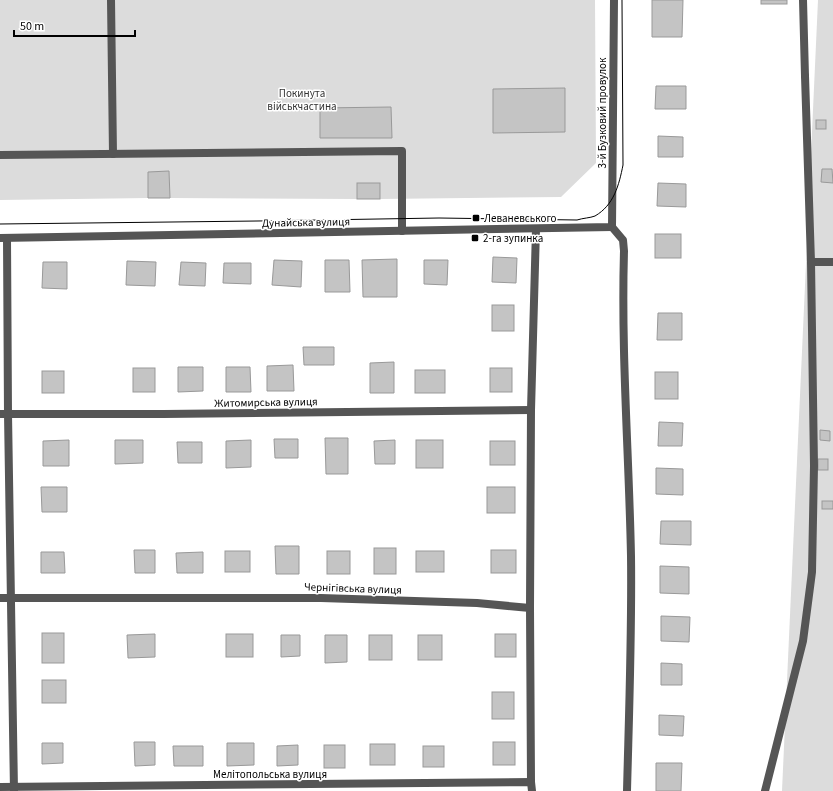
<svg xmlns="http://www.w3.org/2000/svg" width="833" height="791" viewBox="0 0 833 791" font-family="'Source Sans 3',sans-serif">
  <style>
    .green { fill: #dcdcdc }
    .building { fill: #c4c4c4; stroke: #999 }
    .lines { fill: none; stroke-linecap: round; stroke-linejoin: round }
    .service { stroke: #555; stroke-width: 8 }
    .minor { stroke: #555; stroke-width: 8 }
    .tertiary { stroke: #555; stroke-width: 8 }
    .tram { stroke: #000; stroke-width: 1 }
    .poi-dot { fill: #000; stroke: #fff; stroke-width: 1.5 }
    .labels { text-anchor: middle; stroke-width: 3; stroke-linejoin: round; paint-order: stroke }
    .park-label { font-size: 11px; fill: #333; stroke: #fff }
    .street-label { font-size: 11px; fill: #000; stroke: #fff }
    .poi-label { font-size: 11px; fill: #000; stroke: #fff; text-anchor: start }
  </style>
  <rect width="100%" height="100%" fill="#fff"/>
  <!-- green -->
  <g class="green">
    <polygon points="0,0 595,0 596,163 561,197 380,199 380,183 357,183 357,199 170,198 169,172 148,172 148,198 0,200"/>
    <polygon points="818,0 833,0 833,791 782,791"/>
  </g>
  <!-- building -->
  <g class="building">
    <polygon points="652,0 683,0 682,37 652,37"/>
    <rect x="761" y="0" width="26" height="4"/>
    <polygon points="656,86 686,86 686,109 655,109"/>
    <polygon points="565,88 565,132 493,133 493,89"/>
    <polygon points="391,107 392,138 320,138 320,108"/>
    <rect x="816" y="120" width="10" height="9"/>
    <polygon points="658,136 683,137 683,157 658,157"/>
    <polygon points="822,169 832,169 833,183 821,182"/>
    <polygon points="169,171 170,198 148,198 148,172"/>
    <rect x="357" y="183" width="23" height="16"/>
    <polygon points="658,183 686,184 686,207 657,206"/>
    <rect x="655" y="234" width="26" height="24"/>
    <polygon points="493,257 517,258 516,283 492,282"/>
    <polygon points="397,259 397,297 363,297 362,260"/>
    <polygon points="274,260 302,261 301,287 272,285"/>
    <polygon points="325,260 349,260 350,292 325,292"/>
    <polygon points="424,260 448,260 447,285 424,284"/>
    <polygon points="127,261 156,262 155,286 126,285"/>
    <polygon points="43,262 67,262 67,289 42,288"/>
    <polygon points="181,262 206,263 205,286 179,285"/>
    <polygon points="224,263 251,263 251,284 223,283"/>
    <rect x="492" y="305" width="22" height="26"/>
    <polygon points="658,313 682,313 682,340 657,340"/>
    <polygon points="303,347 334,347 334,365 304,365"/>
    <polygon points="394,362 394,393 370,393 370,363"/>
    <polygon points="293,365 294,391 267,391 267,366"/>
    <polygon points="178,367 203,367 203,391 178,392"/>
    <polygon points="226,367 250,367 251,392 226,392"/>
    <rect x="133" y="368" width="22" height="24"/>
    <rect x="490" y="368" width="22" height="24"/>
    <rect x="415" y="370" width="30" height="23"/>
    <rect x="42" y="371" width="22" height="22"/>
    <rect x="655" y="372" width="23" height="27"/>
    <polygon points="659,422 683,423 682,446 658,446"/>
    <polygon points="820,430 830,431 830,441 820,440"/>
    <polygon points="325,438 348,438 348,474 326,474"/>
    <polygon points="274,439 298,439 298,458 275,458"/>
    <polygon points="69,440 69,466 43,466 43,441"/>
    <polygon points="115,440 143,440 143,463 115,464"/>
    <polygon points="251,440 251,467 226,468 226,441"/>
    <polygon points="395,440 395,464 375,464 374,441"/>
    <rect x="416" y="440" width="27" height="28"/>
    <rect x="490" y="441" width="25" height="24"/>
    <polygon points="177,442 202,442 202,463 178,463"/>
    <rect x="818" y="459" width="10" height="11"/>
    <polygon points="656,468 683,469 683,495 656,494"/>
    <polygon points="41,487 67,487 67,512 42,512"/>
    <rect x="487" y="487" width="28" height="26"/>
    <rect x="822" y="501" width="11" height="8"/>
    <polygon points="661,521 691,521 691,545 660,544"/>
    <polygon points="275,546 299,546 299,574 276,574"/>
    <rect x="374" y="548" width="22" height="26"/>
    <polygon points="134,550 155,550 155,573 135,573"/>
    <rect x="491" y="550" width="25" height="23"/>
    <rect x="225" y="551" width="25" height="21"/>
    <rect x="327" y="551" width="23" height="23"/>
    <rect x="416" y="551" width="28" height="21"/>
    <polygon points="41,552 64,552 65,573 41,573"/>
    <polygon points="203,552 203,573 177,573 176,553"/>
    <polygon points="660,566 689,567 689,594 660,593"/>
    <polygon points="661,616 690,617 689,642 661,641"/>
    <rect x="42" y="633" width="22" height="30"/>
    <polygon points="155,634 155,657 128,658 127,635"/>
    <rect x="226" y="634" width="27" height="23"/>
    <rect x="495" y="634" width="21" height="23"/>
    <polygon points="281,635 300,635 300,656 281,657"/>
    <polygon points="325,635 347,635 347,662 325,663"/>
    <rect x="369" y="635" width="23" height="25"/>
    <rect x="418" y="635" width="24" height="25"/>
    <polygon points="661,663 682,664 682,685 661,685"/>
    <rect x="42" y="680" width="24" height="23"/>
    <rect x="492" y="692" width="22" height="27"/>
    <polygon points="659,715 684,716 683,736 659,735"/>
    <polygon points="134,742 155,742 155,765 135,766"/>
    <rect x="493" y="742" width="22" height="23"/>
    <polygon points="42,743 63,743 63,763 42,764"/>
    <polygon points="227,743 254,743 254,765 227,766"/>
    <rect x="370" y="744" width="25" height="21"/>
    <polygon points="298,745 298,765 277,766 277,746"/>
    <rect x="324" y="745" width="21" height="23"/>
    <polygon points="173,746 203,746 203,766 174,766"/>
    <rect x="423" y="746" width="21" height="21"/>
    <polygon points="656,763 682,763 681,791 656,791"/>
  </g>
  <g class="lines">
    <!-- service -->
    <g class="service">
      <polyline points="111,0 113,154"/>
      <polyline points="805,76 811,262 833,262"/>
      <polyline points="0,155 402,151 402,231"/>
      <polyline points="765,791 803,641 812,572 814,466 811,262"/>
    </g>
    <!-- minor -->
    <g class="minor">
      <polyline points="803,0 805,76"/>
      <path d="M 612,227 L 623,240 L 624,251 C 621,353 629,454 631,556 C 632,634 629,713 627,791"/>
      <polyline points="7,238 8,414 14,791"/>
      <polyline points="0,414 164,414 531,410"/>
      <polyline points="0,598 321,598 477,603 530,608 531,782"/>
      <polyline points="530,608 531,410 536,229"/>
      <polyline points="0,787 531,782 532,791"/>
    </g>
    <!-- tertiary -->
    <polyline class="tertiary" points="0,238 612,227 614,0"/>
    <!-- tram -->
    <path class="tram" d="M 0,224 L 257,221 L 439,218 L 577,220 C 583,218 590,218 595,216 C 614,205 619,185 623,165 L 622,0"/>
  </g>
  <!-- markers -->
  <g class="poi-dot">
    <rect x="472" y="214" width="8" height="8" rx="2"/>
    <rect x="471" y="234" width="8" height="8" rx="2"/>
  </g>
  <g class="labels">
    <!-- park labels -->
    <g class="park-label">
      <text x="302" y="97">Покинута<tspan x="302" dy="13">військчастина</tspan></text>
    </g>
    <!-- street labels -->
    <g class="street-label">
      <text transform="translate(602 113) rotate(-90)" y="4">3-й Бузковий провулок</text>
      <text transform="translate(306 222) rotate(-1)" y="4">Дунайська вулиця</text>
      <text transform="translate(266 402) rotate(-1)" y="4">Житомирська вулиця</text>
      <text transform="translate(353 588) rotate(2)" y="4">Чернігівська вулиця</text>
      <text x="270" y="778">Мелітопольська вулиця</text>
    </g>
    <!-- poi labels -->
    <g class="poi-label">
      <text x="484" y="222">Леваневського</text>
      <text x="483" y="242">2-га зупинка</text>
    </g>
  </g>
  <!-- scale -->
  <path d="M14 30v6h121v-6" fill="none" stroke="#000000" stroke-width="2"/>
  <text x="20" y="30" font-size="12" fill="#000000" stroke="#ffffff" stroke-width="3" paint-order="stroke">50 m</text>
</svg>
